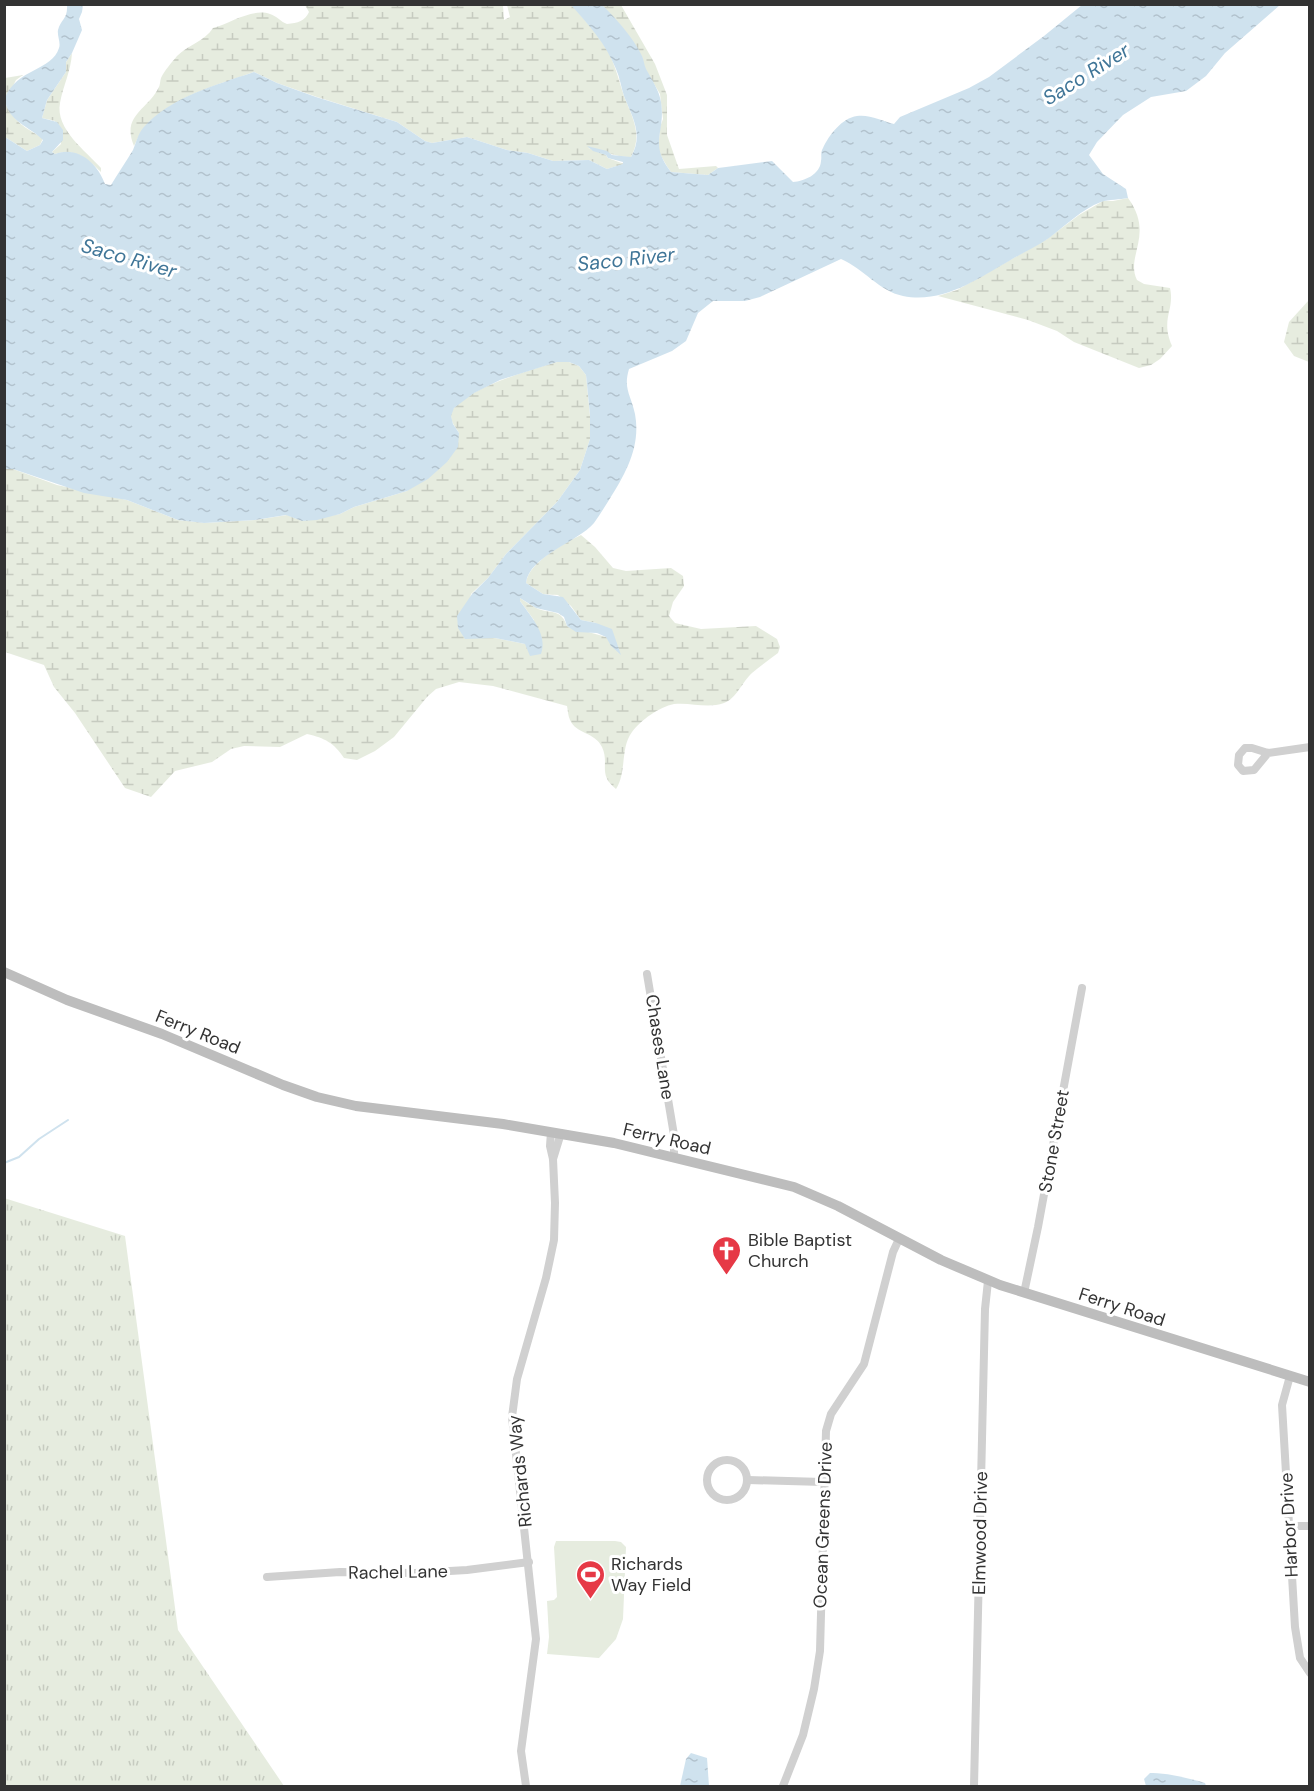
<svg xmlns="http://www.w3.org/2000/svg" width="1314" height="1791" viewBox="0 0 1314 1791" font-family="'DM Sans',sans-serif">
  <style>
    .grass { fill: #e6ecdf }
    .wetland { fill: url(#wetland-marsh) }
    .park { fill: url(#park-tufts) }
    .water { fill: url(#water-ripples) }
    .lines { fill: none; stroke-linecap: round; stroke-linejoin: round }
    .stream { stroke: #cfe2ee; stroke-width: 2 }
    .street { stroke: #d0d0d0; stroke-width: 8 }
    .secondary { stroke: #bdbdbd; stroke-width: 10 }
    .labels { text-anchor: middle; stroke-width: 6; stroke-linejoin: round; paint-order: stroke }
    .street-label { font-size: 18px; fill: #333; stroke: #fff }
    .poi-label { font-size: 18px; fill: #333; stroke: #fff; text-anchor: start }
    .water-label { font-size: 20px; font-style: italic; fill: #3f7597; stroke: #fff }
  </style>
  <defs>
    <pattern id="wetland-marsh" width="20" height="14" patternUnits="userSpaceOnUse" patternTransform="scale(1.5)"><rect width="20" height="14" fill="#e6ecdf"/><path d="M1 5h8M5 5V1M11 12h8M15 12V8" fill="none" stroke="#c6cbc0"/></pattern>
    <pattern id="park-tufts" width="24" height="20" patternUnits="userSpaceOnUse" patternTransform="scale(1.5)"><rect width="24" height="20" fill="#e6ecdf"/><path d="M3 7l-1-3M5 7V3M7 7l1-3M15 17l-1-3M17 17v-4M19 17l1-3" fill="none" stroke="#c6cbc0"/></pattern>
    <pattern id="water-ripples" width="26" height="14" patternUnits="userSpaceOnUse" patternTransform="scale(1.5)"><rect width="26" height="14" fill="#cfe2ee"/><path d="M2 4q2-2 4 0t4 0M15 11q2-2 4 0t4 0" fill="none" stroke="#b2c2cd"/></pattern>
  </defs>
  <rect width="100%" height="100%" fill="#fff"/>
  <!-- grass -->
  <polygon class="grass" points="556,1541 615,1541 621,1542 626,1547 623,1619 616,1639 599,1658 547,1654 549,1637 547,1601 554,1600 557,1597 554,1547"/>
  <!-- wetland -->
  <g class="wetland">
    <path d="M 571,4 C 582,17 594,30 604,44 C 614,60 618,78 624,96 C 632,117 643,134 631,157 C 618,158 603,150 588,148 L 606,155 L 608,158 L 624,164 L 607,169 L 589,160 L 553,161 L 528,153 L 507,150 L 467,137 L 432,143 L 425,141 L 397,122 L 317,97 L 277,83 L 254,72 C 212,87 153,101 134,146 C 121,115 148,110 159,87 C 160,85 160,81 161,78 C 164,71 172,62 177,56 C 188,45 205,41 213,28 C 231,23 252,8 270,14 C 277,16 281,22 287,24 C 298,23 305,21 309,12 L 305,5 L 503,5 L 504,20 L 510,17 L 507,5 Z"/>
    <path d="M 602,5 L 621,5 L 655,64 L 667,95 L 667,135 L 679,169 L 716,166 L 718,168 L 708,175 L 671,172 C 666,166 663,158 658,152 L 660,127 L 663,119 L 660,94 L 644,67 L 642,57 L 627,34 Z"/>
    <path d="M 72,53 C 71,71 63,86 60,103 C 55,129 86,151 101,168 L 101,172 C 88,159 74,147 55,154 L 52,152 L 61,144 L 55,121 L 42,118 L 47,100 L 66,72 L 66,62 Z"/>
    <path d="M 23,75 L 16,80 L 5,102 C 12,120 26,129 43,138 L 40,145 L 27,151 L 5,137 L 5,78 Z"/>
    <path d="M 1128,198 C 1155,235 1125,256 1137,280 L 1144,284 L 1170,288 C 1175,311 1160,318 1172,346 L 1160,359 L 1151,365 L 1139,368 L 1074,342 L 1057,331 L 1028,320 L 938,296 L 957,290 L 1047,239 L 1079,215 L 1103,201 L 1113,201 Z"/>
    <polygon points="1309,300 1309,362 1294,356 1284,342 1289,322"/>
    <path d="M 557,362 L 569,362 L 579,366 L 586,375 L 590,416 L 590,439 L 580,470 L 557,502 L 506,554 L 488,578 L 471,594 L 465,638 L 495,638 L 525,644 L 534,620 L 520,601 L 520,598 C 526,602 532,606 538,609 C 553,614 561,609 567,626 L 606,637 L 620,656 L 596,623 L 581,620 L 571,606 L 558,595 L 543,594 L 526,583 C 528,563 564,543 581,535 L 595,547 L 613,568 L 626,571 L 671,568 L 683,576 L 684,586 L 673,602 L 669,616 L 675,623 L 701,629 L 756,626 L 777,639 L 780,647 L 778,653 C 769,660 760,666 752,673 C 742,682 737,698 724,703 C 707,709 691,702 674,704 C 659,707 641,720 632,732 C 620,748 627,772 616,789 C 597,774 610,764 602,747 C 595,732 576,734 570,720 C 568,716 568,711 567,706 L 493,686 L 459,682 L 436,689 L 427,697 L 394,737 L 375,751 L 357,760 L 344,758 C 334,743 325,738 307,734 L 280,747 L 244,746 L 231,749 L 212,762 L 175,771 L 151,797 L 125,788 L 75,713 L 54,687 L 44,665 L 5,652 L 5,469 L 13,469 L 57,485 L 127,500 L 178,520 L 204,523 L 255,520 L 287,515 L 302,521 L 340,514 L 354,507 L 407,491 L 459,433 C 456,428 451,422 451,416 C 451,392 537,368 557,362 Z"/>
  </g>
  <!-- park -->
  <polygon class="park" points="4,1198 125,1236 178,1630 284,1786 5,1786"/>
  <!-- water -->
  <g class="water">
    <path d="M 67,5 L 83,5 L 82,12 L 79,19 L 82,30 L 72,53 L 66,62 L 66,72 L 47,100 L 42,118 L 57,122 L 63,130 L 63,140 L 52,152 L 55,154 C 78,145 98,164 105,184 L 111,185 C 118,173 126,162 133,150 C 136,143 138,134 143,128 C 170,97 216,85 254,72 L 277,83 L 316,97 L 397,122 L 425,141 L 432,143 L 467,137 L 507,150 L 528,153 L 553,161 L 589,160 L 607,169 L 623,164 L 623,162 L 608,158 L 606,155 L 593,151 L 587,146 L 607,151 L 612,155 L 631,157 C 644,134 632,117 624,96 C 621,87 620,78 616,69 C 606,44 589,25 571,5 L 602,5 C 615,17 635,40 642,56 C 644,60 644,65 646,69 C 652,80 659,90 661,102 C 666,133 648,143 671,172 L 708,175 L 718,168 L 726,167 L 772,161 L 793,182 C 804,181 820,175 821,161 C 822,156 820,153 823,148 C 829,135 842,118 857,116 C 869,114 883,121 894,124 L 900,117 L 969,88 L 989,77 L 1044,36 L 1082,5 L 1280,5 L 1225,53 L 1206,76 L 1186,91 L 1151,97 L 1123,115 L 1097,142 L 1089,155 L 1103,174 L 1126,189 L 1128,198 C 1120,200 1109,199 1101,202 C 1082,209 1065,226 1049,238 C 1036,247 1022,253 1009,261 C 977,279 943,304 903,296 C 879,291 864,269 841,259 L 760,297 L 745,301 L 713,301 L 698,313 L 686,341 L 672,351 L 629,369 C 623,389 631,395 635,414 C 641,446 626,473 609,500 C 604,508 599,516 594,523 C 578,542 529,556 526,583 L 543,594 L 563,597 L 581,620 L 596,623 L 612,629 L 621,655 L 611,646 L 606,637 L 597,633 L 576,632 L 567,626 L 564,617 L 558,613 L 536,608 L 520,598 L 520,601 C 531,617 548,634 541,654 L 530,656 L 525,644 L 495,638 L 465,639 L 458,628 L 457,616 L 472,594 L 488,578 L 506,554 L 557,502 L 580,470 L 590,439 L 590,415 L 586,375 L 579,366 L 569,362 L 557,362 L 500,380 L 474,393 L 454,408 L 451,416 L 453,424 L 459,433 L 458,447 L 447,462 L 428,479 L 407,491 L 354,507 L 340,514 L 317,520 L 302,521 L 286,515 L 255,520 L 204,523 L 178,520 L 127,500 L 84,493 L 13,469 L 5,469 L 5,137 L 27,151 L 40,145 L 43,140 C 31,127 6,121 5,98 C 17,68 52,71 59,48 C 61,43 57,36 58,30 C 61,19 68,19 67,5 Z"/>
    <polygon points="691,1753 707,1758 709,1786 680,1786 686,1759"/>
    <path d="M 1150,1773 C 1165,1772 1191,1779 1205,1783 L 1206,1786 L 1146,1786 L 1144,1779 Z"/>
  </g>
  <g class="lines">
    <!-- stream -->
    <polyline class="stream" points="4,1163 19,1157 39,1139 68,1120"/>
    <!-- street -->
    <g class="street">
      <polyline points="1268,753 1254,770 1243,771 1238,765 1239,755 1245,748 1252,748 1268,753 1310,747"/>
      <polyline points="647,974 674,1135 674,1157"/>
      <polyline points="553,1159 561,1133"/>
      <polyline points="1024,1293 1038,1227 1082,988"/>
      <polyline points="1290,1376 1282,1405 1295,1627 1300,1658 1310,1673"/>
      <circle cx="727" cy="1480" r="20"/>
      <polyline points="748,1480 823,1482"/>
      <polyline points="1289,1526 1310,1526"/>
      <polyline points="267,1577 340,1572 415,1573 467,1570 529,1562"/>
      <polyline points="526,1786 521,1751 536,1639 512,1417 517,1379 546,1278 554,1240 555,1203 553,1159 550,1146 551,1132"/>
      <polyline points="783,1786 803,1735 814,1689 820,1651 826,1431 831,1414 864,1364 893,1252 899,1239"/>
      <polyline points="974,1786 985,1309 988,1281"/>
    </g>
    <!-- secondary -->
    <polyline class="secondary" points="4,972 67,1000 162,1034 283,1085 317,1097 356,1106 503,1124 614,1143 794,1187 838,1206 941,1260 1000,1285 1310,1382"/>
  </g>
  <!-- icons -->
  <defs>
    <symbol id="church-pin" viewBox="-11 -11 22 30"><path d="M0 17L-7.5 6A9.5 9.5 0 1 1 7.5 6Z" fill="#e63946" stroke="#fff"/><path d="M-1.2-6h2.4v3.5h3.3v2.4h-3.3V6h-2.4V-.1h-3.3v-2.4h3.3Z" fill="#fff"/></symbol>
    <symbol id="stadium-pin" viewBox="-11 -11 22 30"><path d="M0 17L-7.5 6A9.5 9.5 0 1 1 7.5 6Z" fill="#e63946" stroke="#fff"/><path d="M0-5a6.5 5 0 1 0 0 10a6.5 5 0 1 0 0-10ZM-3.5-1.8h7v3.6h-7Z" fill="#fff"/></symbol>
  </defs>
  <g fill-rule="evenodd">
    <use href="#church-pin" x="710" y="1234" width="33" height="45"/>
    <use href="#stadium-pin" x="574" y="1558" width="33" height="45"/>
  </g>
  <g class="labels">
    <!-- street labels -->
    <g class="street-label">
      <text transform="translate(198 1032) rotate(22)" y="6">Ferry Road</text>
      <text transform="translate(660 1047) rotate(81)" y="6">Chases Lane</text>
      <text transform="translate(667 1139) rotate(13)" y="6">Ferry Road</text>
      <text transform="translate(1054 1141) rotate(-80)" y="6">Stone Street</text>
      <text transform="translate(1122 1307) rotate(18)" y="6">Ferry Road</text>
      <text transform="translate(520 1471) rotate(-96)" y="6">Richards Way</text>
      <text transform="translate(823 1525) rotate(-88)" y="6">Ocean Greens Drive</text>
      <text transform="translate(1289 1525) rotate(-93)" y="6">Harbor Drive</text>
      <text transform="translate(980 1533) rotate(-89)" y="6">Elmwood Drive</text>
      <text transform="translate(398 1572) rotate(-1)" y="6">Rachel Lane</text>
    </g>
    <!-- poi labels -->
    <g class="poi-label">
      <text x="748" y="1246">Bible Baptist<tspan x="748" dy="21">Church</tspan></text>
      <text x="611" y="1570">Richards<tspan x="611" dy="21">Way Field</tspan></text>
    </g>
    <!-- water labels -->
    <g class="water-label">
      <text transform="translate(1086 74) rotate(-32)" y="7">Saco River</text>
      <text transform="translate(129 258) rotate(16)" y="7">Saco River</text>
      <text transform="translate(626 259) rotate(-6)" y="7">Saco River</text>
    </g>
  </g>
  <!-- border -->
  <rect width="1314" height="1791" fill="none" stroke="#333333" stroke-width="12"/>
</svg>
